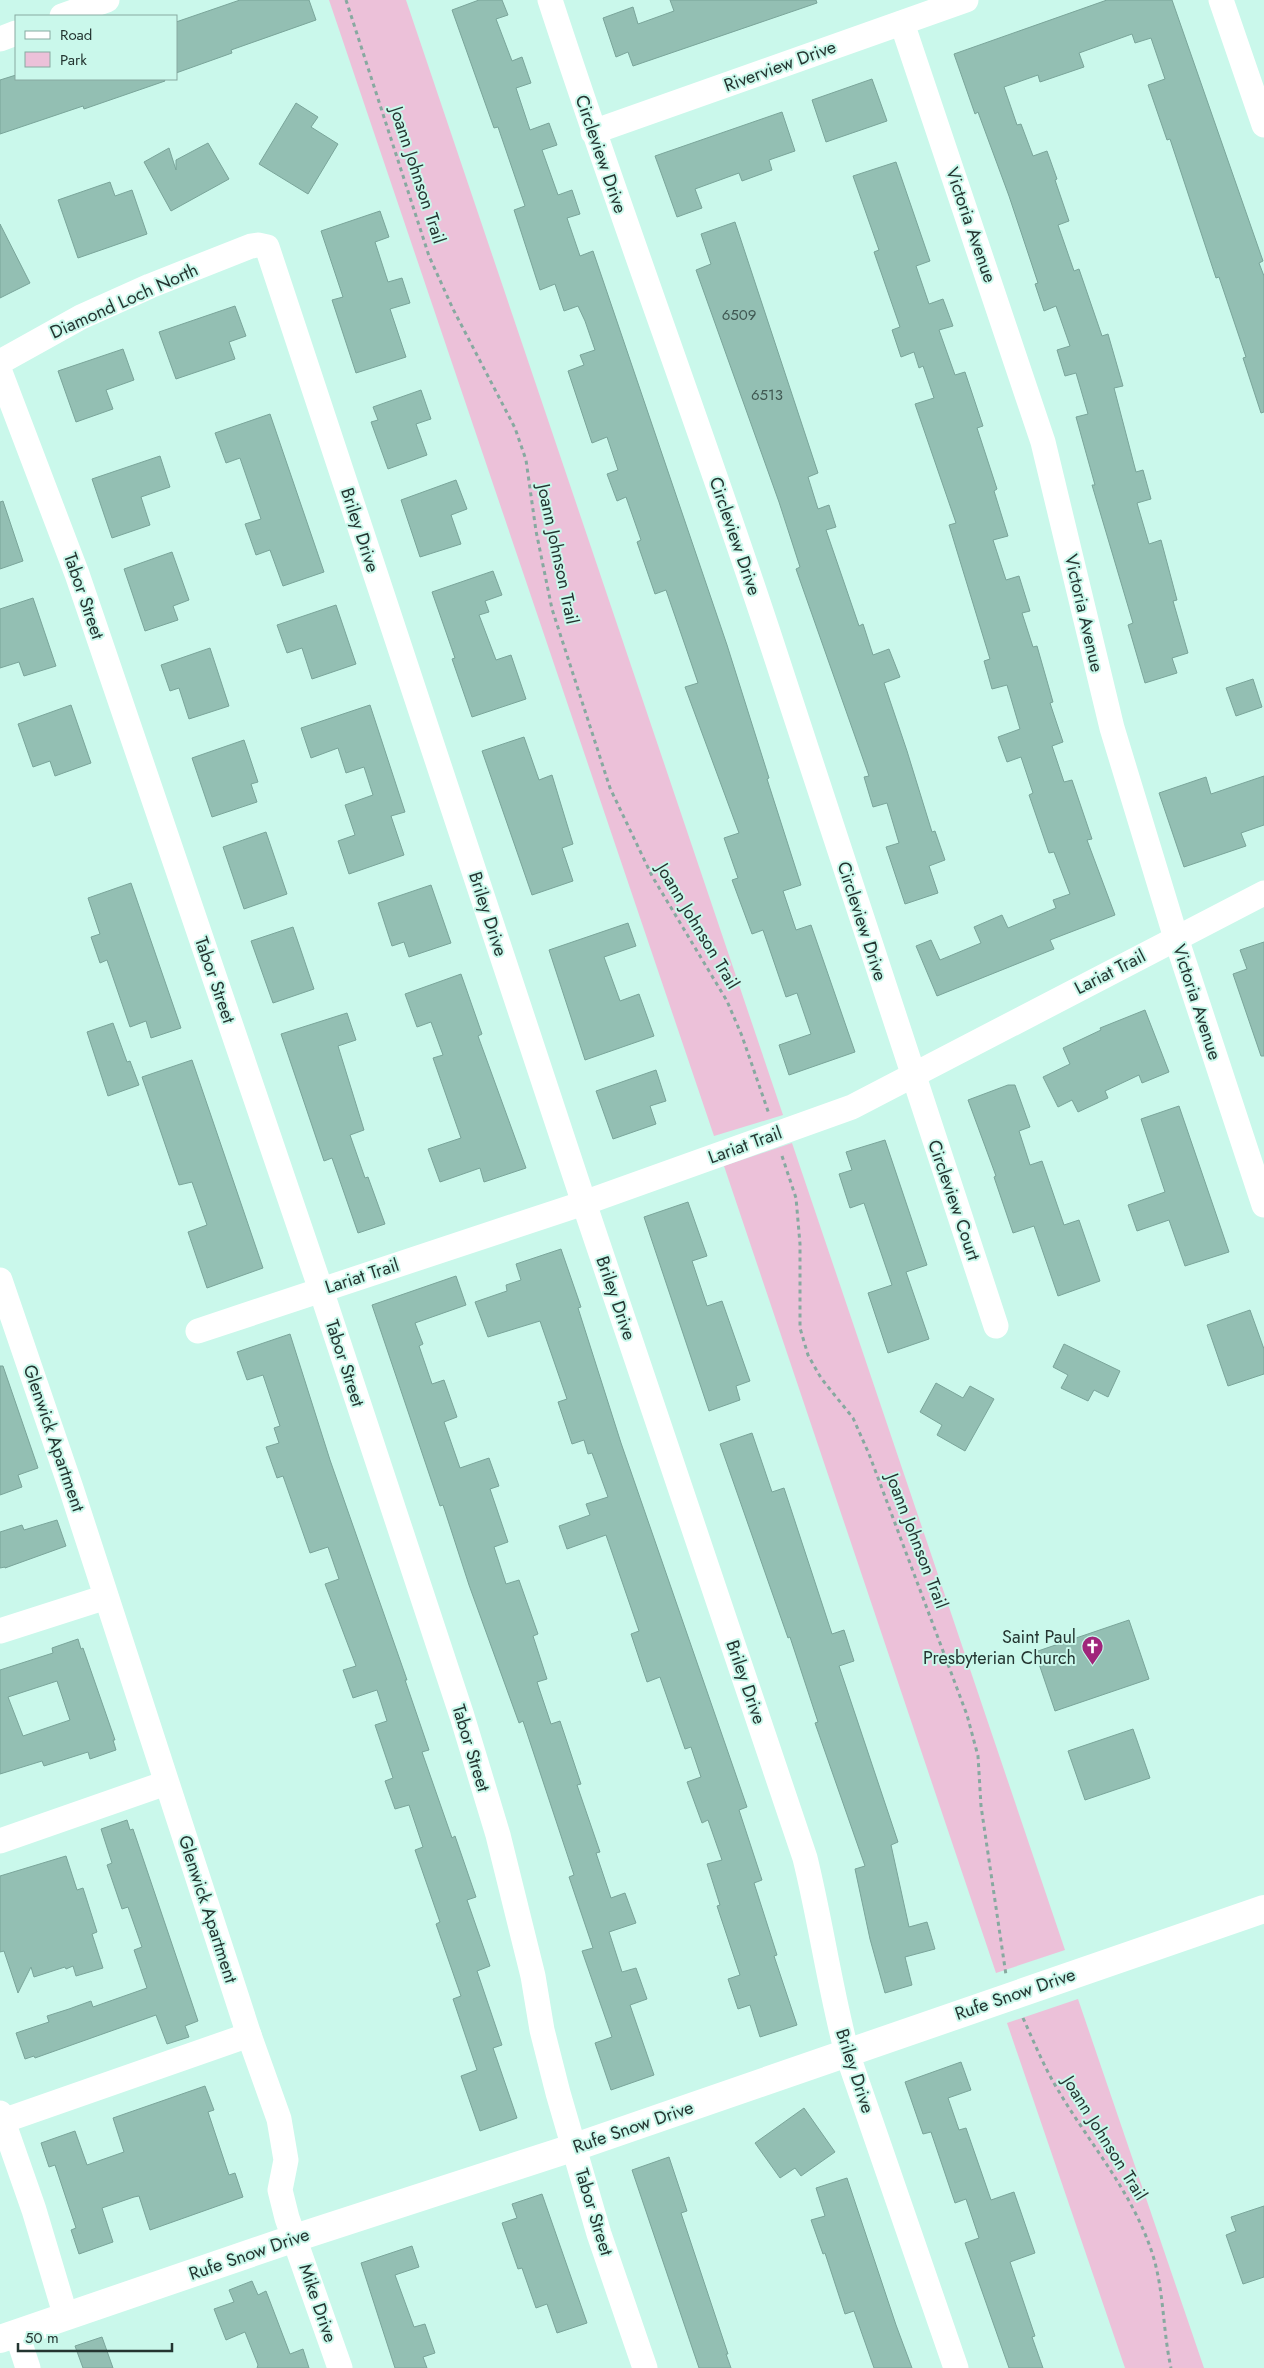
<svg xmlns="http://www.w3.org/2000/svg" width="1264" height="2368" viewBox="0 0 1264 2368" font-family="Jost,sans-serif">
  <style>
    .green { fill: #ecc1d9 }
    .building { fill: #93bfb3; stroke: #7aa59a; fill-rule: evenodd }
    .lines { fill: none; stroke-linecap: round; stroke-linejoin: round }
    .path { stroke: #87a9a0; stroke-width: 3; stroke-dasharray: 4 4; stroke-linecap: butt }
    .minor { stroke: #fff; stroke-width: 25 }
    .major { stroke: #fff; stroke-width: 28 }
    .labels { text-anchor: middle; stroke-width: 4; stroke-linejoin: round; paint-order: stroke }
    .number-label { font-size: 15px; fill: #405852 }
    .street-label { font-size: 18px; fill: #243531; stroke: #caf8eb }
    .poi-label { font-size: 18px; fill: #243531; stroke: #caf8eb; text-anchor: end }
  </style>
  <rect width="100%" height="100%" fill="#caf8eb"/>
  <!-- green -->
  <g class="green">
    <polygon points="329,0 406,0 783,1115 714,1136"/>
    <polygon points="792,1143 1065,1950 996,1973 724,1166"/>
    <polygon points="1078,1999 1204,2368 1125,2368 1007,2023"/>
  </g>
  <!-- building -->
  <g class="building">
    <polygon points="240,0 309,0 316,20 231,50 232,53 176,73 176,22"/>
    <polygon points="479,0 502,0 508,15 496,19 512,61 522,57 531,83 516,88 530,130 549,123 557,145 542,150 558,195 572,190 580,214 567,218 580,256 593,251 727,645 769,778 767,779 801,885 783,891 796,930 811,925 855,1052 789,1075 779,1045 811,1034 797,993 786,997 763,930 752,934 732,880 738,878 724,838 739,833 685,687 698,683 666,590 655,594 637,542 641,540 626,497 617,501 607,474 618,470 607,437 592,443 568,371 584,365 580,355 595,350 585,321 578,306 564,311 555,284 540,290 514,210 525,206 498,127 494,128 452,10"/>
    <polygon points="670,0 816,0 817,3 633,66 628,52 616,57 603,18 633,7 638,24 674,11"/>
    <polygon points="1107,0 1172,0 1263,261 1259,263 1264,276 1264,412 1261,413 1243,358 1246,357 1219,277 1216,278 1170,139 1167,140 1148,85 1165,79 1151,38 1135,43 1132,34 1079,53 1084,67 1040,82 1038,75 1004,87 1017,125 1021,124 1033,156 1047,151 1057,179 1055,180 1069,221 1058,225 1074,271 1079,269 1102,336 1108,334 1123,386 1114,388 1136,472 1143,470 1151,499 1137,503 1149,544 1161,540 1177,600 1173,601 1188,653 1172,658 1177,673 1145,683 1128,625 1133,623 1092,485 1095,485 1076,417 1088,414 1076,373 1065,376 1057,350 1070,346 1056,306 1044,311 1035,284 1038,283 1009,196 978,112 975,114 954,54"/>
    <polygon points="16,75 16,79 164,79 165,81 84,109 83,106 0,134 0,80"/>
    <polygon points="872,79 887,121 826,142 812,100"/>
    <polygon points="296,103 318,117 311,127 338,144 308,194 259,164"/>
    <polygon points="782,112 795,151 769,160 772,170 742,181 739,173 695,189 702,208 677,217 655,156"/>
    <polygon points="208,143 229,179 171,211 144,162 169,148 176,170 176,160"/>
    <polygon points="896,162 930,261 916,266 929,304 943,299 953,326 939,330 955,375 965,372 983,426 977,428 997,489 994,491 1008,536 993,540 1006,580 1019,576 1030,611 1022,613 1033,647 1037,646 1053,702 1050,703 1063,742 1052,746 1064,782 1072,780 1092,839 1087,840 1115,915 1050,940 1054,949 937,996 916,946 931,940 940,960 981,943 974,927 1002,915 1008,928 1056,908 1053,900 1070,894 1054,852 1049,853 1029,795 1033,793 1021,757 1007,762 998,737 1020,729 1007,685 992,689 984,661 990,659 949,525 956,523 915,404 934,398 923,366 919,368 914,352 901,357 892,330 900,327 874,252 879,250 853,176"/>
    <polygon points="110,182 115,196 132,190 147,234 78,258 58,200"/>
    <polygon points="380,211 389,237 375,242 388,282 402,278 410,303 390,309 406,357 356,373 332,300 343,297 321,231"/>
    <polygon points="735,222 818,473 808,477 818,509 829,505 836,527 826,530 859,626 863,624 873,655 889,649 900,677 884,683 907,751 932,832 935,831 945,860 929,866 938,893 905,904 886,847 899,843 887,803 873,807 864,777 869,776 796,569 800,567 779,502 696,270 711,264 701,234"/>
    <polygon points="0,224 30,283 0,298"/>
    <polygon points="235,306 246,336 229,342 235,359 176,379 159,332"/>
    <polygon points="123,349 134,380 106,390 113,409 76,422 58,371"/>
    <polygon points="421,390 431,419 416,424 427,455 388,469 371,422 378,420 373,407"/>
    <polygon points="270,414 324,572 283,586 270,550 256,555 245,524 261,519 240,458 226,463 215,433"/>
    <polygon points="160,456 170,487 141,497 150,525 112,538 92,479"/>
    <polygon points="456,480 467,509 451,515 461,544 420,557 401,500"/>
    <polygon points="3,501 23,561 0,569 0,502"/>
    <polygon points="172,552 189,600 173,606 178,620 145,631 124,569"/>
    <polygon points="493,571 502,595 485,601 489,612 479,615 496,660 511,655 526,699 472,717 452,659 455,658 432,592"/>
    <polygon points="33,598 56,666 24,676 19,662 0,668 0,609"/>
    <polygon points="336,605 356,664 312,679 302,648 287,653 277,625"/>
    <polygon points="210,648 229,706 189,719 179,688 170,691 161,665"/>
    <polygon points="1253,679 1262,707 1236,716 1226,688"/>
    <polygon points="71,705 91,763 55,776 50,761 33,767 18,724"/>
    <polygon points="370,705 405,812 391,816 404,855 349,874 338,841 355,835 345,805 373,795 364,767 346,773 338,748 311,758 301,728"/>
    <polygon points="524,737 539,780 552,775 573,844 562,848 573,881 532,895 482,751"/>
    <polygon points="244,740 258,782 251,784 257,802 212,817 192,758"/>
    <polygon points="1264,776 1264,825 1241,833 1246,846 1184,867 1159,793 1206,777 1211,794"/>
    <polygon points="266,832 287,894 244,909 223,847"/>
    <polygon points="131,883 181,1028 151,1038 146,1021 130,1027 107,960 100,963 91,937 100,934 88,898"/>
    <polygon points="431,885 451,943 409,957 404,942 392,946 378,903"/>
    <polygon points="628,923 636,946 604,957 620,1001 639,994 654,1036 585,1060 549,950"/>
    <polygon points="293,927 314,989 273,1003 251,941"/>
    <polygon points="1264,942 1264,1056 1261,1056 1233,974 1247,969 1240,950"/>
    <polygon points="461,974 482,1034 478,1036 526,1168 484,1182 480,1168 440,1182 428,1149 461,1138 433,1058 443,1055 431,1022 417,1027 405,994"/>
    <polygon points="1145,1010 1169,1072 1142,1083 1139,1075 1105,1091 1108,1098 1078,1112 1072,1100 1058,1107 1043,1077 1070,1064 1063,1048 1101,1030 1100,1028"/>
    <polygon points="347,1013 356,1040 338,1046 364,1130 350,1135 365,1178 368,1177 385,1224 358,1233 332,1158 324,1161 281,1034"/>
    <polygon points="113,1023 127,1062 130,1061 139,1085 108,1096 87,1032"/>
    <polygon points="192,1060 263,1268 207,1288 188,1232 207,1225 192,1182 179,1185 142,1077"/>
    <polygon points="656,1070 666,1101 650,1106 656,1124 613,1139 596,1091"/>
    <polygon points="1008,1085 1015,1085 1030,1127 1019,1131 1030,1165 1042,1161 1064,1225 1079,1220 1100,1281 1058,1296 1034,1226 1013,1233 994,1177 996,1176 968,1100"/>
    <polygon points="1179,1106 1229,1252 1185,1266 1169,1220 1137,1231 1128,1205 1165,1192 1141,1119"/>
    <polygon points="885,1140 927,1265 906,1272 929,1339 888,1353 868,1293 892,1285 864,1203 850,1208 839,1174 852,1170 846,1152"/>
    <polygon points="688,1202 707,1256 692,1261 707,1306 722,1301 750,1381 736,1386 740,1400 709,1411 644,1217"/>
    <polygon points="561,1249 581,1307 578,1308 621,1443 747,1807 739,1810 762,1880 754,1883 777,1955 774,1956 797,2025 760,2037 750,2005 738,2009 728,1979 740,1975 717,1906 720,1905 707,1864 722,1860 708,1820 702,1823 687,1782 701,1777 691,1747 685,1749 660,1677 647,1682 631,1634 639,1631 606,1535 567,1549 559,1526 590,1515 586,1504 608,1497 592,1453 588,1454 584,1440 572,1444 558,1402 567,1399 540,1321 488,1337 475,1302 507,1291 506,1285 521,1280 516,1264"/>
    <polygon points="456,1276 466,1305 415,1323 423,1344 419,1346 432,1384 444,1380 457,1417 444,1422 460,1468 489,1458 499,1486 490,1489 508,1542 494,1547 506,1584 519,1580 538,1634 533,1636 547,1679 537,1682 551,1724 560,1721 581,1784 577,1785 600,1852 596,1853 611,1898 625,1893 636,1923 609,1932 622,1972 636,1968 647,1999 630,2005 654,2075 611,2090 595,2043 612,2037 582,1951 593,1948 569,1877 574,1875 523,1721 519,1723 469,1585 443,1505 440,1506 372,1305"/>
    <polygon points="1250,1310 1264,1349 1264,1374 1228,1386 1207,1325"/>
    <polygon points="290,1334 330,1460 407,1680 405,1680 429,1750 422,1752 452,1838 455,1836 476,1897 467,1900 490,1966 477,1971 502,2045 493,2048 517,2118 480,2131 461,2076 477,2070 453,1999 461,1996 436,1924 440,1922 415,1850 423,1847 409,1805 395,1809 385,1781 393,1778 375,1725 387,1721 377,1690 353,1698 343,1670 356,1666 325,1584 339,1579 328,1547 310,1553 283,1476 277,1478 266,1447 279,1443 274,1428 280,1426 263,1375 247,1380 237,1352"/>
    <polygon points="1064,1344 1120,1371 1108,1397 1094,1390 1088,1401 1061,1388 1068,1375 1053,1367"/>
    <polygon points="0,1366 3,1366 38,1468 18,1475 22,1487 0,1495"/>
    <polygon points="936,1383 963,1398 970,1386 994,1399 965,1451 937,1435 942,1425 920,1412"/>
    <polygon points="752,1433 772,1492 784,1488 832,1634 844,1630 854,1661 839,1666 898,1842 891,1845 909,1927 927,1922 935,1949 905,1957 912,1985 885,1993 870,1939 855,1869 865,1866 815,1723 818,1722 790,1637 788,1638 720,1444"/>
    <polygon points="57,1520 66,1546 5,1568 5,1567 0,1568 0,1532 22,1525 24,1530"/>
    <polygon points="1129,1620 1149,1679 1055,1711 1035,1652"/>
    <path d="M 78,1639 L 81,1649 L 83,1648 L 115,1740 L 113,1740 L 116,1750 L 90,1759 L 88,1752 L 44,1766 L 42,1761 L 0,1774 L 0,1670 L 53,1653 L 52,1648 ZM 57,1681 L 70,1720 L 23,1736 L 8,1697 Z"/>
    <polygon points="1133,1729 1150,1778 1085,1800 1068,1751"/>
    <polygon points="127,1820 130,1830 133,1829 198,2021 185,2026 189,2037 167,2044 156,2015 35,2058 34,2056 25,2059 16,2033 49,2022 47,2016 69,2009 91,2001 93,2007 147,1988 134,1950 142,1947 128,1907 122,1909 107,1865 112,1863 101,1829"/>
    <polygon points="66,1856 77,1890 83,1888 97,1932 92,1934 103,1968 76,1976 73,1966 66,1969 65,1967 34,1977 31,1967 18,1993 4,1951 0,1952 0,1876"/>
    <polygon points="961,2062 971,2090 948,2098 959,2130 966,2128 991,2200 1014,2192 1035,2253 1010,2262 1035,2336 1032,2337 1043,2368 1009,2368 965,2243 979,2238 966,2199 955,2203 931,2132 923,2134 905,2082"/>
    <polygon points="205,2086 214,2110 208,2112 229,2175 235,2173 243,2197 150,2230 139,2196 134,2197 102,2208 113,2242 79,2254 71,2230 76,2228 55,2165 49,2167 41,2143 75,2131 87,2165 124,2152 113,2118"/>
    <polygon points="804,2108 835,2152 801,2176 795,2168 780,2178 755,2143"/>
    <polygon points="669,2157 687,2211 681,2213 728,2354 726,2354 731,2368 699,2368 632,2170"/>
    <polygon points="847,2178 896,2325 912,2368 874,2368 854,2311 845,2314 825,2253 823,2254 811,2220 825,2216 816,2188"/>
    <polygon points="542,2194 587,2323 557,2333 547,2304 536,2308 522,2268 518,2269 502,2223 517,2218 512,2204"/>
    <polygon points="1264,2206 1264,2277 1243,2284 1226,2235 1236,2231 1231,2217"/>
    <polygon points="412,2246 419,2267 395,2275 414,2327 425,2324 435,2353 423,2357 427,2368 395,2368 361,2263"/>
    <polygon points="252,2281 258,2295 266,2291 290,2354 303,2349 309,2368 257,2368 258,2365 245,2332 226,2340 214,2309 234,2302 229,2290"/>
    <polygon points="102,2337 113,2368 83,2368 75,2346"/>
  </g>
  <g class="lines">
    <!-- path -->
    <g class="path">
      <polyline points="346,0 429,256 453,309 515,428 526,460 536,531 552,609 610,788 652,876 727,1001 742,1036 769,1114"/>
      <polyline points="782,1156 796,1198 800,1244 800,1328 808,1355 821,1378 853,1418 869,1454 967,1715 978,1756 981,1806 1006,1975"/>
      <path d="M 1023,2018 C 1034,2042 1044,2067 1058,2090 C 1091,2146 1135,2195 1154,2259 C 1164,2294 1163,2332 1171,2368"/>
    </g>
    <!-- minor -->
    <g class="minor">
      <path d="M 550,0 C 619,212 698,420 768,632 C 845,863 918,1095 996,1326"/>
      <polyline points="1221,0 1264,125"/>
      <polyline points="62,16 107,0"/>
      <polyline points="902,23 1043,442 1112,728 1176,938 1264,1205"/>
      <polyline points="0,39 16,33"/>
      <polyline points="593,132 966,0"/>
      <path d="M 0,362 L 81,317 L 150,286 L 251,246 L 258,245 L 267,247 L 584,1203 L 805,1858 C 821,1923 830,1989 847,2053 L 956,2368"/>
      <polyline points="0,372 77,574 321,1290 462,1716 498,1835 533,1976 542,2030 558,2093 599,2234 645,2368"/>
      <polyline points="0,1280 71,1488 249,2035 279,2119 286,2160 280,2190 287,2218 340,2368"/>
      <polyline points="198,1331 584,1203 852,1107 1264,893"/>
      <polyline points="0,1631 106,1597"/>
      <polyline points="0,1841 166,1783"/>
      <polyline points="0,2113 34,2210 66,2317"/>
      <polyline points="3,2121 249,2035"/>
      <polyline points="17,2334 28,2368"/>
    </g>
    <!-- major -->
    <polyline class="major" points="0,2339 295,2238 575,2147 1264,1909"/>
  </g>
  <!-- icons -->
  <defs>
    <symbol id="church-pin" viewBox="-11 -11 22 30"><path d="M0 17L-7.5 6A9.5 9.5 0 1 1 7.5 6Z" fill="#a0257b" stroke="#caf8eb"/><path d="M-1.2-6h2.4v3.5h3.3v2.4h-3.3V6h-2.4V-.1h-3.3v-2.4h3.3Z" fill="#fff"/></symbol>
  </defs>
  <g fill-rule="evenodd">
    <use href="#church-pin" x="1080" y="1634" width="25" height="34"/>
  </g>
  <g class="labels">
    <!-- number labels -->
    <g class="number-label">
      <text x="739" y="320">6509</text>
      <text x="767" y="400">6513</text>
    </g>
    <!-- street labels -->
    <g class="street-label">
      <text transform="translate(780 66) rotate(-20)" y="6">Riverview Drive</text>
      <text transform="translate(601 154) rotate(71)" y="6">Circleview Drive</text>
      <text transform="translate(418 175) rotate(72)" y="6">Joann Johnson Trail</text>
      <text transform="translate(971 225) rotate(71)" y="6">Victoria Avenue</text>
      <text transform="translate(124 301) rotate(-24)" y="6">Diamond Loch North</text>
      <text transform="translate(360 530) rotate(72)" y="6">Briley Drive</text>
      <text transform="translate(735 536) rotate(71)" y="6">Circleview Drive</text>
      <text transform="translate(558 554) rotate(78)" y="6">Joann Johnson Trail</text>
      <text transform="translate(84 596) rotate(71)" y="6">Tabor Street</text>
      <text transform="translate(1084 613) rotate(77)" y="6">Victoria Avenue</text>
      <text transform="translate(488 914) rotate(72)" y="6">Briley Drive</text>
      <text transform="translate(862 921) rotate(72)" y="6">Circleview Drive</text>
      <text transform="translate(698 926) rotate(59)" y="6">Joann Johnson Trail</text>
      <text transform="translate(1110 972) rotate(-27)" y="6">Lariat Trail</text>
      <text transform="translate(215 980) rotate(71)" y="6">Tabor Street</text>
      <text transform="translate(1197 1002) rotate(72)" y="6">Victoria Avenue</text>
      <text transform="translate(745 1145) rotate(-20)" y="6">Lariat Trail</text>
      <text transform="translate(954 1200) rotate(71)" y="6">Circleview Court</text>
      <text transform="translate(362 1276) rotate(-18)" y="6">Lariat Trail</text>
      <text transform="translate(616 1298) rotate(71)" y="6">Briley Drive</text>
      <text transform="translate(345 1363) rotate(72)" y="6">Tabor Street</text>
      <text transform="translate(54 1438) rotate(71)" y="6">Glenwick Apartment</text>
      <text transform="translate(917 1541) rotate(69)" y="6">Joann Johnson Trail</text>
      <text transform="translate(746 1682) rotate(71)" y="6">Briley Drive</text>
      <text transform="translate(471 1748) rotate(73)" y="6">Tabor Street</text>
      <text transform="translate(208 1909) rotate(72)" y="6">Glenwick Apartment</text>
      <text transform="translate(1015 1994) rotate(-19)" y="6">Rufe Snow Drive</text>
      <text transform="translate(855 2071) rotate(72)" y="6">Briley Drive</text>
      <text transform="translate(633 2127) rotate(-19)" y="6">Rufe Snow Drive</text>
      <text transform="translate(1105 2138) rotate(58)" y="6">Joann Johnson Trail</text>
      <text transform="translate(594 2212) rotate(73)" y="6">Tabor Street</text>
      <text transform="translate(249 2254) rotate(-19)" y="6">Rufe Snow Drive</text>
      <text transform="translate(318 2303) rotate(71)" y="6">Mike Drive</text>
    </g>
    <!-- poi labels -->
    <g class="poi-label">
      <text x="1076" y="1643">Saint Paul<tspan x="1076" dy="21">Presbyterian Church</tspan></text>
    </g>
  </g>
  <!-- legend -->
  <rect x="15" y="15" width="162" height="65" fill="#caf8eb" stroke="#88aaa1"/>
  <rect x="25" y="31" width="25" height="8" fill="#ffffff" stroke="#88aaa1"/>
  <text x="60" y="40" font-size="15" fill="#243531">Road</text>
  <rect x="25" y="52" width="25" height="15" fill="#ecc1d9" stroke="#88aaa1"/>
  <text x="60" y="65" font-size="15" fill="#243531">Park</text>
  <!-- scale -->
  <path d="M18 2343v8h154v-8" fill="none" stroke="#243531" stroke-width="2.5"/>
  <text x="25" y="2343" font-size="15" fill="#243531" stroke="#caf8eb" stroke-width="4" paint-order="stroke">50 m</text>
</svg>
